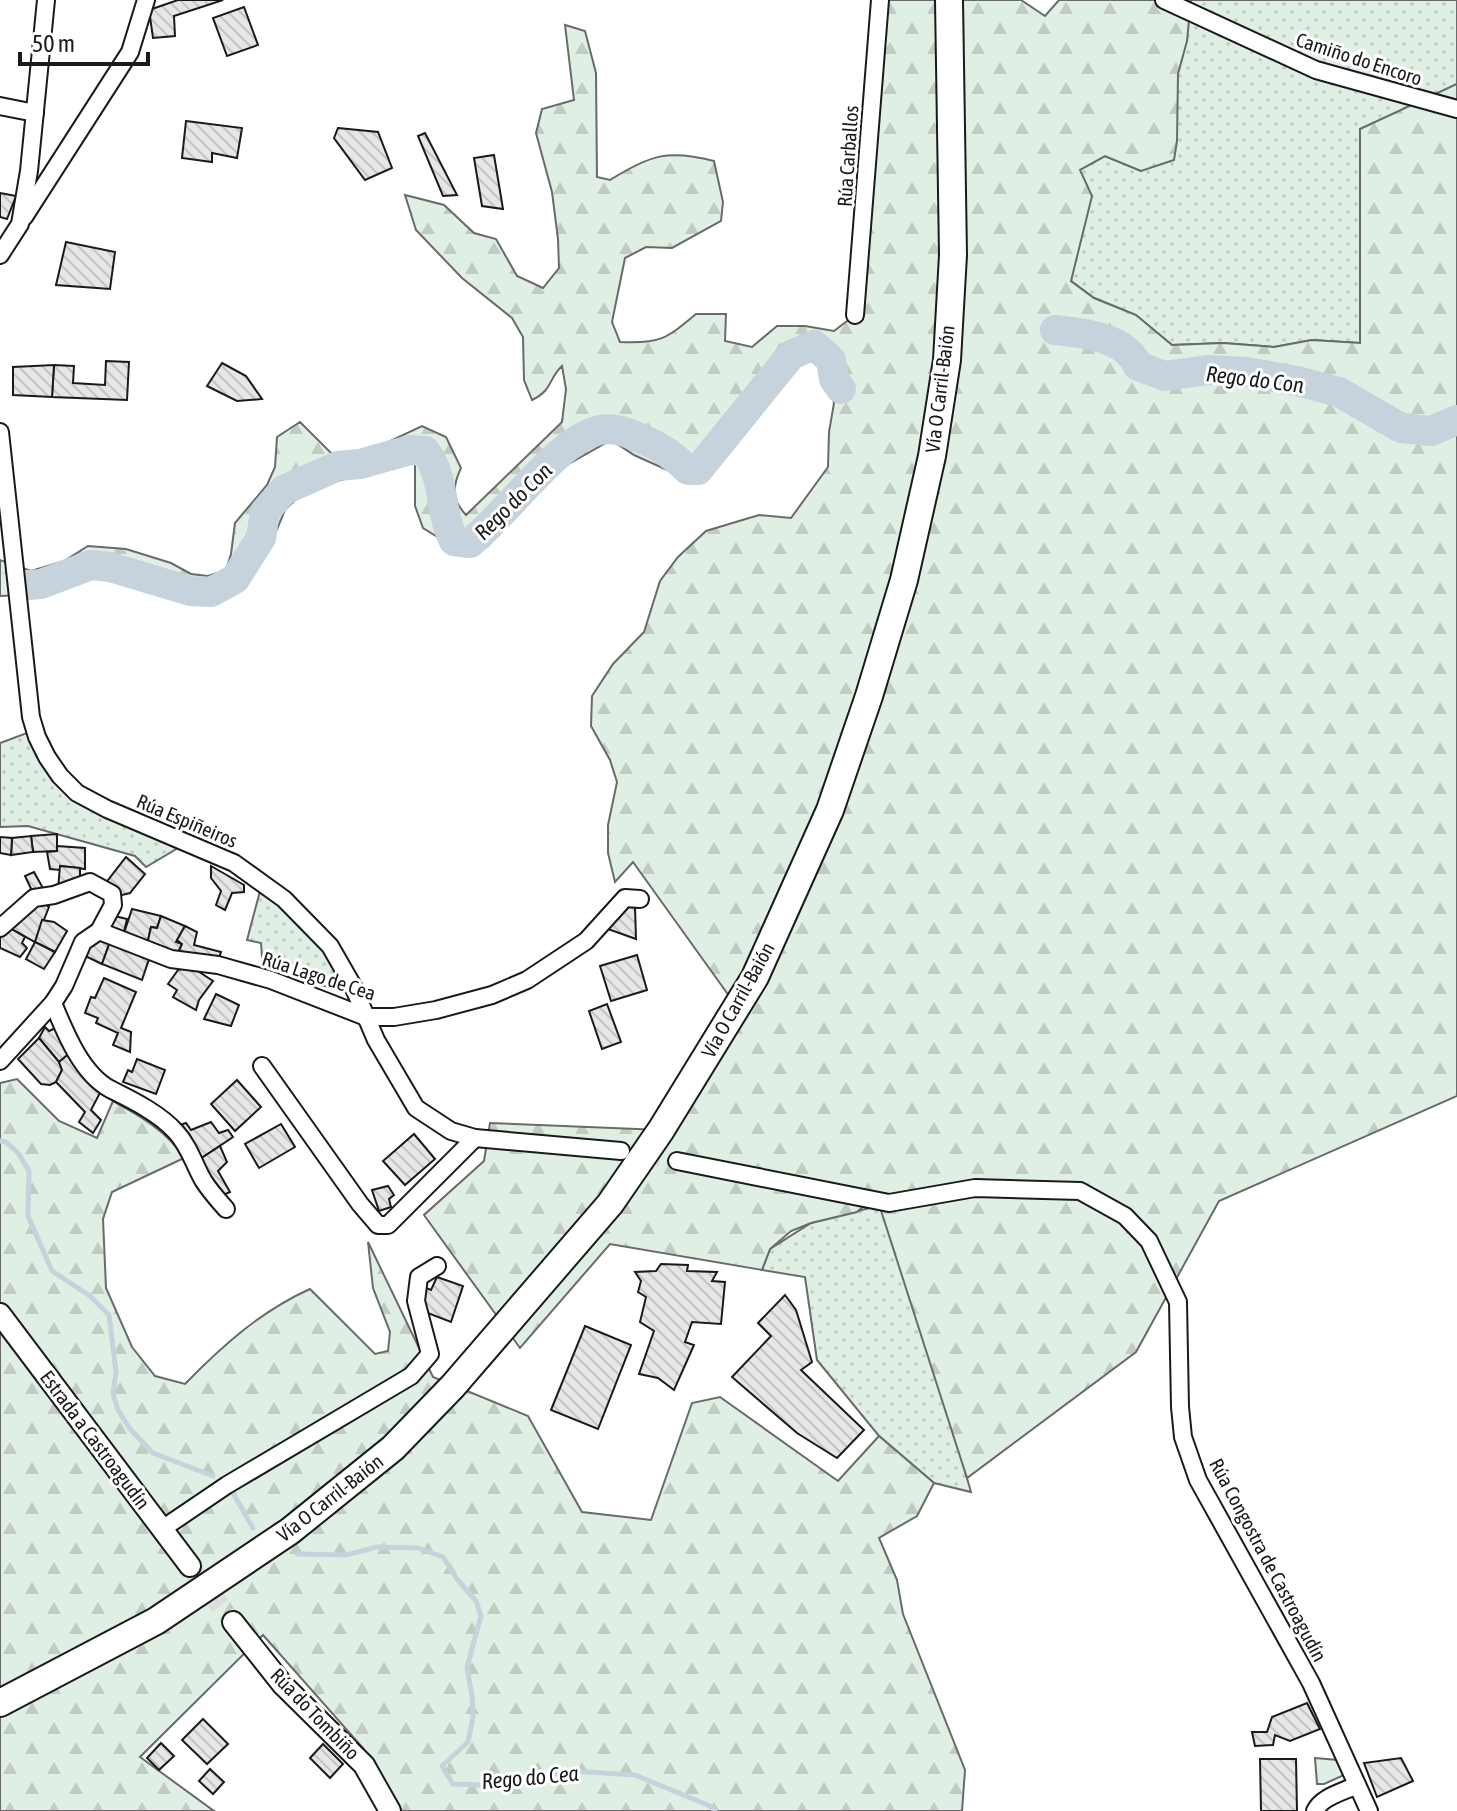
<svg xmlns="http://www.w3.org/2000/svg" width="1457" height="1811" viewBox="0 0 1457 1811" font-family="'Asap Condensed',sans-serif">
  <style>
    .grass { fill: url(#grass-dots); stroke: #6a6a6a; stroke-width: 2 }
    .forest { fill: url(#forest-firs); stroke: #6a6a6a; stroke-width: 2 }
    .park { fill: #e0efe3; stroke: #6a6a6a; stroke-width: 2 }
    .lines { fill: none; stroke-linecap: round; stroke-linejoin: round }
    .stream { stroke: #c6d2dc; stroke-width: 5 }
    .river { stroke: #c6d2dc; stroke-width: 30 }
    .building { fill: url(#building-back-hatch); stroke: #1a1a1a; stroke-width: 2 }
    .minor-tunnel { stroke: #ddd; stroke-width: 16; stroke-dasharray: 16 8; stroke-linecap: butt }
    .tertiary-tunnel { stroke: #ddd; stroke-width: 20; stroke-dasharray: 20 10; stroke-linecap: butt }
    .minor-casing { stroke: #1a1a1a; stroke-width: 20 }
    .tertiary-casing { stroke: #1a1a1a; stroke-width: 24 }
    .trunk-casing { stroke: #1a1a1a; stroke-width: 30 }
    .minor { stroke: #fff; stroke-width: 16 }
    .tertiary { stroke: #fff; stroke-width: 20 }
    .trunk { stroke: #fff; stroke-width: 26 }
    .labels { text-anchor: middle; stroke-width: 6; stroke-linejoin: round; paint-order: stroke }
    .street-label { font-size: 20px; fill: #1a1a1a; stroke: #fff }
    .water-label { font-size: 22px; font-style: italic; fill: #1a1a1a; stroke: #fff }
  </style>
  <defs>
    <pattern id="grass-dots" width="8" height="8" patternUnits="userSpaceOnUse" patternTransform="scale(2)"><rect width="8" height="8" fill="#e0efe3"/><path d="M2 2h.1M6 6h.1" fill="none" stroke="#c0ccc2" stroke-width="1.8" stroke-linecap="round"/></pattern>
    <pattern id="forest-firs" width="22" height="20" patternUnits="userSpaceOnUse" patternTransform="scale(2)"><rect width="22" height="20" fill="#e0efe3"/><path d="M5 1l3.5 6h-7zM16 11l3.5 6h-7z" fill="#c0ccc2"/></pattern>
    <pattern id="building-back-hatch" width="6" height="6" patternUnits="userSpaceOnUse" patternTransform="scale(2)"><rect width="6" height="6" fill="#e6e6e6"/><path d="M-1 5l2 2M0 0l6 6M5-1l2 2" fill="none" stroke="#c5c5c5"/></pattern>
  </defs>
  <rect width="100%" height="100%" fill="#fff"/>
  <!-- grass -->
  <g class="grass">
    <path d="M 1191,0 L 1457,0 L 1457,84 L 1361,129 L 1376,344 L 1312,340 L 1274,347 L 1223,343 L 1172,345 L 1136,315 L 1094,298 L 1071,281 L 1075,259 L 1079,170 L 1105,156 L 1141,171 C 1164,111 1184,65 1191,0 Z"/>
    <polygon points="35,730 60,776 188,842 146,867 135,856 28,826 0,827 0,743"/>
    <polygon points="253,876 330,946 347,991 263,972 261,943 247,940 260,891"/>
    <polygon points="889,1203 971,1492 934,1483 879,1436 817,1360 805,1277 762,1270 770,1249 811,1223"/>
  </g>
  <!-- forest -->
  <g class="forest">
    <path d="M 880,0 L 1021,0 L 1045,16 L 1059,0 L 1191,0 L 1187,41 L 1178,74 L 1177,141 L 1174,160 L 1141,171 L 1105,156 L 1080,170 L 1092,196 L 1071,281 L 1094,298 L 1136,315 L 1172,345 L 1223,343 L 1274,347 L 1312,340 L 1360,343 L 1360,129 L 1457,84 L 1457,1096 L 1219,1201 L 1136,1352 L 967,1478 L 876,1195 L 857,1212 L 811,1223 L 791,1231 L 770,1249 L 762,1270 L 610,1244 L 520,1348 L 424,1215 L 484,1161 L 490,1123 L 661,1130 L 737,1007 L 633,862 L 615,882 L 608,853 L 608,825 L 617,782 L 610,760 L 591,726 L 592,696 L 613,664 L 644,632 L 660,581 L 678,557 L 706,531 L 759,515 L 791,518 L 828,467 L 829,432 L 834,403 L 825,374 L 815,357 L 796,366 L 705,473 L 687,479 L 634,455 L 611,440 L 560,469 L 487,547 L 465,554 L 423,528 L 415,506 L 415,461 L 306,489 L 285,510 L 270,546 L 253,572 L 239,586 L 201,601 L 102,573 L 43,594 L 0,596 L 0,560 L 31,571 L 64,561 L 88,546 L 126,549 L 171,563 L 191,574 L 208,576 L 226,570 L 231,554 L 235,523 L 267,485 L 275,467 L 277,437 L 300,422 L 335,457 L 369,451 L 422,426 L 446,437 L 461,468 C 452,487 452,500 466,515 L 562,422 L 566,389 L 562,366 C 548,379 553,390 532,400 L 524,380 L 523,337 L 512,318 L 462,278 L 416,230 L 405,195 L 444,205 L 474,233 L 496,239 L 517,276 L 543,288 L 559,268 L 558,239 L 552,192 L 536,133 L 542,109 L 574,100 L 565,25 L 585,31 L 596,73 L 597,177 L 610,180 C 650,155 668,149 714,161 L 723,202 L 721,221 L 672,248 L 646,247 L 625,258 L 612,322 L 620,342 C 660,344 666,339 696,314 L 726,314 L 725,341 L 752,347 L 777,326 L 805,326 L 834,331 L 855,315 Z"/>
    <path d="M 17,1079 L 59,1121 L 97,1138 L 113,1101 C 139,1115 168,1132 184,1158 L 112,1192 L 103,1219 L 106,1288 L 132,1347 L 155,1376 L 185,1384 C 222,1346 261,1311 310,1289 L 375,1354 L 388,1351 L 390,1332 L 373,1288 L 368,1242 L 433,1377 L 528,1416 L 582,1512 L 651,1520 L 692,1403 L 720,1397 L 838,1481 L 879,1436 L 934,1483 L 917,1516 L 879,1538 L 897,1580 L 903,1614 L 965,1770 L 962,1811 L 398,1811 L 363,1748 L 263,1635 L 140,1757 L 214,1811 L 0,1811 L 0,1083 Z"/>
  </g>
  <!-- park -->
  <polygon class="park" points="1315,1758 1338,1760 1344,1775 1324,1784 1317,1784"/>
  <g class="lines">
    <!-- stream -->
    <g class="stream">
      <polyline points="0,1141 6,1142 19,1154 29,1171 28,1216 52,1271 90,1296 109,1315 116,1372 113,1394 118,1410 130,1429 153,1453 213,1476"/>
      <polyline points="232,1491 253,1528"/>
      <polyline points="297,1554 346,1555 377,1547 418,1548 443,1557 457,1579 476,1601 481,1616 467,1667 472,1696 473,1717 468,1742 442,1766 453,1784 483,1785 572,1771 635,1775 710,1806 715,1811"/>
    </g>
    <!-- river -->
    <g class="river">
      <path d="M 1055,330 C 1084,333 1126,337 1138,366 L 1165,376 L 1207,370 L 1247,372 L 1297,381 L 1339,392 L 1401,428 L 1431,431 L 1457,420"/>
      <path d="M 27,585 L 41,584 L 91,565 L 110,567 L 190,591 L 211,592 L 235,579 L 261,538 L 265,512 L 284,490 L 338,466 L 360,464 L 410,450 L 425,451 C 446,477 439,513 454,541 L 470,543 C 505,516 559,438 600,430 C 616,427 628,433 642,439 C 660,446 675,457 688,470 L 698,470 L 791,355 L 814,345 L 831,360 L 834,379 L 841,389"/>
    </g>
  </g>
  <!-- building -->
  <g class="building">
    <polygon points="178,0 223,0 174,16 175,36 153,38 149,10"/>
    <polygon points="244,7 258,45 227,56 213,18"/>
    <polygon points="186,121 242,128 237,158 212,153 212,162 182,158"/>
    <polygon points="338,128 378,132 392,168 365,180 334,138"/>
    <polygon points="425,133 457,195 443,196 418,136"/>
    <polygon points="494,155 503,209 482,206 474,158"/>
    <polygon points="0,193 16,196 7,219 0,217"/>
    <polygon points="66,242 115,252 110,289 56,285"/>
    <polygon points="106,361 129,362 127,400 52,397 54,365 74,366 73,383 105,385"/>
    <polygon points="222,363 246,376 262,399 237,401 207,386"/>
    <polygon points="54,365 52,397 13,395 13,367"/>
    <polygon points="57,834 57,851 33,852 31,836"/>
    <polygon points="31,836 33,852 11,855 12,838"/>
    <polygon points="0,837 12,838 11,855 0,853"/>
    <polygon points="57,846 85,848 85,869 60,866 60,870 50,869 47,852 57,851"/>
    <polygon points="126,857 145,874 130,893 118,896 105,884"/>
    <polygon points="60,866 80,868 80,879 58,889"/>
    <polygon points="211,866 244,885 244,892 232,893 225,910 216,905 221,891 211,878"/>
    <polygon points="34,872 44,890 33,893 25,876"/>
    <polygon points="39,901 49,907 35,942 8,927"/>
    <polygon points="626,906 635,907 636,939 608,929"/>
    <polygon points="132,909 161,916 157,928 151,927 147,945 123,936"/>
    <polygon points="110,915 127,919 123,936 104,929"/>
    <polygon points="161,916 185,926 176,942 182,944 178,953 147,945 151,927 157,928"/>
    <polygon points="42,920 54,922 67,931 55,952 35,942"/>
    <polygon points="185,926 197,932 194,945 221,952 218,961 191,953 178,953 182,944 177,940"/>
    <polygon points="8,927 25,937 22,943 27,948 20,957 0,948 0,933"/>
    <polygon points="102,936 111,939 102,964 81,954"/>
    <polygon points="111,939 150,956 142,980 102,964"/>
    <polygon points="35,942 55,952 44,969 26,959"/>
    <polygon points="637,955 647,990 611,1001 600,966"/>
    <polygon points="190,966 213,981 199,1000 196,1010 173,997 177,990 168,984 178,970"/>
    <polygon points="104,978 136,992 121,1028 131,1032 130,1052 113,1045 118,1033 96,1023 98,1018 85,1013 91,997 95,998"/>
    <polygon points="216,994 239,1005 231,1026 204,1019"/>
    <polygon points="607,1004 621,1042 602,1049 589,1011"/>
    <polygon points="60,1026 71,1052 59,1062 39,1038 45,1027 49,1031"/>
    <polygon points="39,1038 59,1062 62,1070 56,1082 50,1085 41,1084 18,1059"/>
    <polygon points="71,1052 102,1089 91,1110 101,1120 93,1133 79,1122 85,1112 56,1082 62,1070 59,1062"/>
    <polygon points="137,1059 165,1070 156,1094 123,1082 128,1070 132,1072"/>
    <polygon points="237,1080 261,1107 235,1131 211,1104"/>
    <polygon points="211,1122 219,1133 228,1130 233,1137 200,1159 180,1125 186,1123 191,1130"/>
    <polygon points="281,1124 295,1147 259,1168 245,1144"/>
    <polygon points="414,1134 435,1159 405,1185 383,1161"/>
    <polygon points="220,1146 227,1162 218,1171 230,1192 221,1196 200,1159"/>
    <polygon points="388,1186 394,1195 389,1199 391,1207 379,1211 372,1190"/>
    <polygon points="661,1264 688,1265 687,1271 717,1272 712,1281 725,1282 721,1324 692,1322 685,1342 694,1345 674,1390 658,1378 639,1374 654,1331 640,1322 646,1297 638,1292 641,1281 635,1272 656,1271"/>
    <polygon points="437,1277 463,1286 451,1322 425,1312 421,1298 424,1287 431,1290"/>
    <polygon points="785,1295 796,1310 812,1362 801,1370 864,1430 837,1458 797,1433 732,1377 771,1336 758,1323"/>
    <polygon points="585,1326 631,1345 598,1429 551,1410"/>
    <polygon points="1307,1703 1320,1729 1290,1741 1275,1735 1273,1745 1255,1746 1252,1732 1267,1732 1272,1717"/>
    <polygon points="203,1719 228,1744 207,1764 182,1740"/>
    <polygon points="161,1743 174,1756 159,1770 147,1758"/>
    <polygon points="323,1744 343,1764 330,1778 310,1758"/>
    <polygon points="1401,1758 1413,1781 1377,1797 1364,1763"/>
    <polygon points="1260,1759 1296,1759 1297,1811 1261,1811"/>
    <polygon points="210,1769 224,1782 213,1794 199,1781"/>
  </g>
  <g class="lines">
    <!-- minor-tunnel -->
    <polyline class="minor-tunnel" points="621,1151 677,1161"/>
    <!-- tertiary-tunnel -->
    <polyline class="tertiary-tunnel" points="190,1566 233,1622"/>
    <defs>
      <g id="minor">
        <polyline points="1164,0 1316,70 1457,109"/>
        <polyline points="0,106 35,113"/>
        <polyline points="24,217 130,52 146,0"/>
        <polyline points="0,255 20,224 29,171 46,0"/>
        <polyline points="855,315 880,0"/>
        <polyline points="0,432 31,717 37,737 47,757 60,776 77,793 107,809 234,863 284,899 330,946 353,986 376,1040 416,1108 451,1131 475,1138 621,1151"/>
        <polyline points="0,928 34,898 54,895 90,882 112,894 113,905 99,931 83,942 64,986 53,1003 0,1061"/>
        <polyline points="99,931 171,959 218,965 271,980 366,1017 394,1017 436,1010 492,995 527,980 586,941 625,898 640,899"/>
        <path d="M 53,1003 C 65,1032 81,1073 110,1089 C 132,1100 159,1113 176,1132 C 189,1146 194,1164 203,1180 C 209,1190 218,1200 226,1209"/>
        <polyline points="262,1066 360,1204 378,1225 388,1225 475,1138"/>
        <polyline points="677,1161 889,1203 975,1188 1080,1191 1125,1216 1149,1241 1178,1302 1180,1407 1183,1437 1198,1480 1311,1683 1369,1811"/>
        <polyline points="162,1529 227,1485 411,1376 430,1354 416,1301 419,1277 437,1266"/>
        <path d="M 1315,1811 C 1321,1797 1343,1792 1357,1785"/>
      </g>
      <g id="tertiary">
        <polyline points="0,1314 190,1566"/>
        <polyline points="233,1622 283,1685 364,1765 390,1811"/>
      </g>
      <polyline id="trunk" points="0,1703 156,1621 290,1531 393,1448 453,1386 610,1204 661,1130 755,977 830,810 869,696 904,580 932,456 947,360 953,255 949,0"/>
    </defs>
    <!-- minor casing -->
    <use href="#minor" class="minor-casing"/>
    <!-- tertiary casing -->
    <use href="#tertiary" class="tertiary-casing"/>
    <!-- trunk casing -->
    <use href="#trunk" class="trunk-casing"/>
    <!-- minor -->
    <use href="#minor" class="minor"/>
    <!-- tertiary -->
    <use href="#tertiary" class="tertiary"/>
    <!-- trunk -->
    <use href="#trunk" class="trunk"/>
  </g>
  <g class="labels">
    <!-- street labels -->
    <g class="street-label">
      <text transform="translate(1359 59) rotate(18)" y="7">Camiño do Encoro</text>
      <text transform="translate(848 156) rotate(-86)" y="7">Rúa Carballos</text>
      <text transform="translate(940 389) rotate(-83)" y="7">Vía O Carril-Baión</text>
      <text transform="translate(187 821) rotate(23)" y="7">Rúa Espiñeiros</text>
      <text transform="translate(319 976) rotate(18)" y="7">Rúa Lago de Cea</text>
      <text transform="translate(738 1000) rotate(-61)" y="7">Vía O Carril-Baión</text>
      <text transform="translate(95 1440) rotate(53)" y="7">Estrada a Castroagudín</text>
      <text transform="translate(330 1498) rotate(-38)" y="7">Vía O Carril-Baión</text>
      <text transform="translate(1268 1560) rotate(62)" y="7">Rúa Congostra de Castroagudín</text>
      <text transform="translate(315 1714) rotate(46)" y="7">Rúa do Tombiño</text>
    </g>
    <!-- water labels -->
    <g class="water-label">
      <text transform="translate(1255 379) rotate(7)" y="8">Rego do Con</text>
      <text transform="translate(513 501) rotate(-45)" y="8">Rego do Con</text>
      <text transform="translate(530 1777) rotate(-5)" y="8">Rego do Cea</text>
    </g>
  </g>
  <!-- scale -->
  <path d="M20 52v12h128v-12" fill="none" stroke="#1a1a1a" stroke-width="4"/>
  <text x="32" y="52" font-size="24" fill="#1a1a1a" stroke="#ffffff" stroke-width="6" paint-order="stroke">50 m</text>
</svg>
